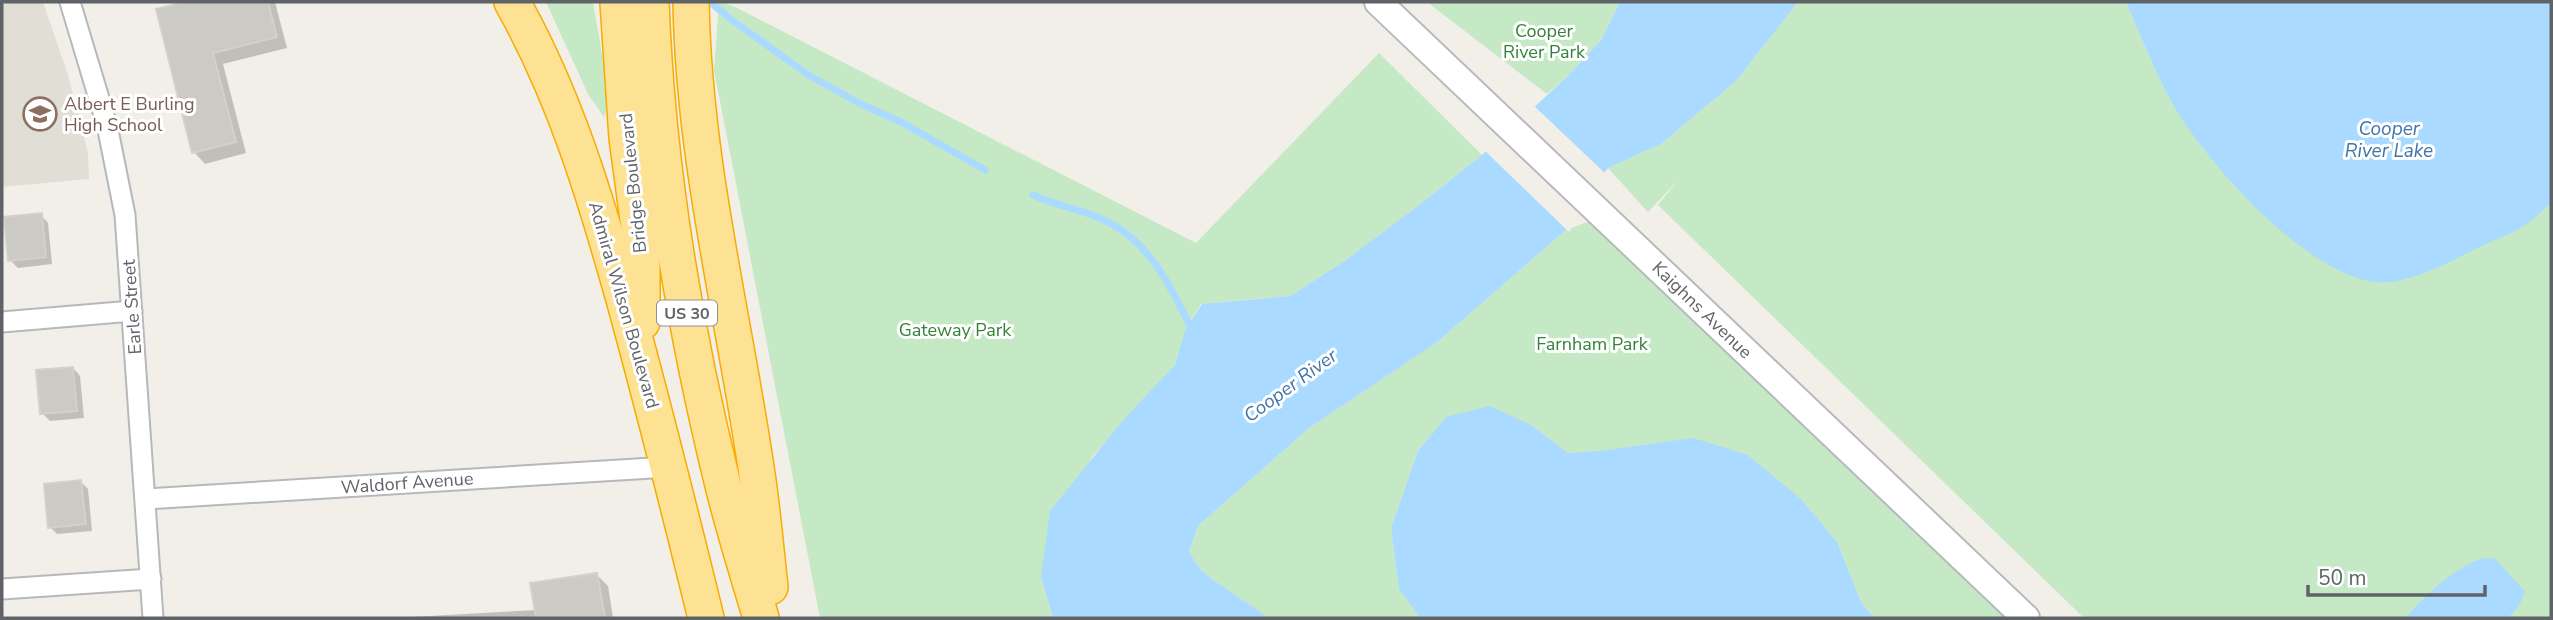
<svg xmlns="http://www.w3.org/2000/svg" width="2553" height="620" viewBox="0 0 2553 620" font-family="'Nunito Sans',sans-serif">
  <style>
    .education { fill: #e1ded6 }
    .green { fill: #c5e8c5 }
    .water { fill: #aadaff }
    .pier { fill: #f1efe8 }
    .shadow { fill: #0003 }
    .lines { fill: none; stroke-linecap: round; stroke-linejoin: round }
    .stream { stroke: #aadaff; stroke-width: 7 }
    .building { fill: #cccac5; stroke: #d6d1c6; stroke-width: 2 }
    .street-casing { stroke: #b5b8bc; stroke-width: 23 }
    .secondary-casing { stroke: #b6babf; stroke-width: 30 }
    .highway-casing { stroke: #f9ab00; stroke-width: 38 }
    .street { stroke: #fff; stroke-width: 19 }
    .secondary { stroke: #fff; stroke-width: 26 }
    .highway { stroke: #fde293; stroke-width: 35 }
    .labels { text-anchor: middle; stroke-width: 6; stroke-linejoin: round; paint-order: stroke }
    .shield { fill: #fff; stroke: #8f9295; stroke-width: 2 }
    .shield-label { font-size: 16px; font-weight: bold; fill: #5f6368 }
    .park-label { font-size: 18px; fill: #348238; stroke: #fff }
    .education-label { font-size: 18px; fill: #785e54; stroke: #fff; text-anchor: start }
    .street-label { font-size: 18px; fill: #5f6368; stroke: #fff }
    .water-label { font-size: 19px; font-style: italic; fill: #4174aa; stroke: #fff }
  </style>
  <rect width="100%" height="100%" fill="#f1efe8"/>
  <!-- education -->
  <polygon class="education" points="2,2 43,2 68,75 88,153 89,179 2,187"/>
  <!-- green -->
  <g class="green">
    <polygon points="546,2 593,2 610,100 604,117 588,94"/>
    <polygon points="719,2 733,6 1196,243 1379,53 1482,155 1414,209 1346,260 1290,296 1201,304 1185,330 1175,365 1092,457 1041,577 1053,618 820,618 714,70"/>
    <polygon points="1427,2 1620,2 1601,40 1569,75 1547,94"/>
    <path d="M 1798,2 L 2126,2 C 2141,37 2156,76 2176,109 C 2214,170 2266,221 2324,262 L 2522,227 L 2551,203 L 2551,618 L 2084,618 L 1658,205 L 1679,179 L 1648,212 L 1608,168 L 1661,144 L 1736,81 Z"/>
    <polygon points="1604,216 2026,618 1874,618 1861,602 1837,542 1803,501 1608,450 1568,453 1533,426 1446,417 1418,451 1391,528 1399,589 1420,618 1269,618 1212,579 1200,569 1189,552 1198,526 1309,428 1436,343 1566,230"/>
  </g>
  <!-- water -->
  <g class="water">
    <polygon points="1620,2 1798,2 1736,81 1661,144 1608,168 1580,205 1566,230 1436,343 1309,428 1198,526 1189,552 1200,569 1212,579 1269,618 1053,618 1041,577 1050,511 1124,419 1175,365 1185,330 1202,304 1290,296 1346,260 1414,209 1482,155 1569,75 1601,40"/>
    <path d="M 2126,2 L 2551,2 L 2551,203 C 2542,211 2533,220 2522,227 C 2511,234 2496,239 2484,245 C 2454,259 2409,286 2375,282 C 2305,273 2210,166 2175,108 C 2156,75 2141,37 2126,2 Z"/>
    <polygon points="1490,406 1533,426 1568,453 1608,450 1693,438 1748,455 1803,501 1837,542 1861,602 1874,618 1420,618 1399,589 1391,528 1418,451 1446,417"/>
    <path d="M 2485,558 L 2495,559 L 2525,591 L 2519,606 L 2508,618 L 2406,618 C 2422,597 2460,563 2485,558 Z"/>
  </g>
  <!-- pier -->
  <polygon class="pier" points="1532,104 1607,175 1583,207 1569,232 1483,149"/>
  <!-- shadow -->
  <g class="shadow">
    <polygon points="193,2 275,2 287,48 223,64 246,153 205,164 194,152 158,11"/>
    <polygon points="41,215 48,223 52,264 18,268 10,260"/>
    <polygon points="73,368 80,376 84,418 50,421 42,413"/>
    <polygon points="81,482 88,489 92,531 57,534 50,527"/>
    <polygon points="597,575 608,586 613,618 393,618 536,610"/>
  </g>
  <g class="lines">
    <!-- stream -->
    <g class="stream">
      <polyline points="710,2 733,21 810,76 861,104 901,122 985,170"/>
      <path d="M 1033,195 C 1056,206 1082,209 1104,220 C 1150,241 1172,289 1193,332"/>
    </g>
  </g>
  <!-- building -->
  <g class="building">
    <polygon points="186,2 268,2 277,37 213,53 236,142 192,153 156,9"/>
    <polygon points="42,213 46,257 8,261 4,217"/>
    <polygon points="73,367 77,411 40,414 36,370"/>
    <polygon points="81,480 86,524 48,528 44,484"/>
    <polygon points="597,573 605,618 536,618 530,583"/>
  </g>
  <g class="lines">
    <defs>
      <g id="street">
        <polyline points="70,2 107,125 125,215 153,618"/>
        <polyline points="2,322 132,311"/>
        <polyline points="146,499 669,467"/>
        <polyline points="2,589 151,579"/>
      </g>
      <polyline id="secondary" points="1378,2 2026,618"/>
      <g id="highway">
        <path d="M 512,2 C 565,96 595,196 624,299 C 653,405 680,512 706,618"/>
        <polyline points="618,2 627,138 642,249 642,322"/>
        <path d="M 651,2 C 657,165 684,327 723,485 C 734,530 748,574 761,618"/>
        <path d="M 691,2 C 694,167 735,319 758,481 C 763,516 766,552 770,587"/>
      </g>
    </defs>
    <!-- street casing -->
    <use href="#street" class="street-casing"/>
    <!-- secondary casing -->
    <use href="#secondary" class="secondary-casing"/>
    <!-- highway casing -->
    <use href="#highway" class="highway-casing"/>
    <!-- street -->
    <use href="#street" class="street"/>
    <!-- secondary -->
    <use href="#secondary" class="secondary"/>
    <!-- highway -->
    <use href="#highway" class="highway"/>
  </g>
  <!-- icons -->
  <defs>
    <symbol id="school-ring" viewBox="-11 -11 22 22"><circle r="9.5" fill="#fff" stroke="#8d6e63" stroke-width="1.5"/><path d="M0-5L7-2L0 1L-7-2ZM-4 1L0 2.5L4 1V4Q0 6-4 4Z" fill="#8d6e63"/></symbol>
  </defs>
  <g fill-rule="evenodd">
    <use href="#school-ring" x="21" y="95" width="38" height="38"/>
  </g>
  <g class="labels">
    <!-- shield labels -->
    <rect class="shield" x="657" y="300.5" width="60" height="25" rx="5"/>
    <g class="shield-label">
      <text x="687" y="319">US 30</text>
    </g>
    <!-- park labels -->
    <g class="park-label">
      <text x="1544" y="37">Cooper<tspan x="1544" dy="21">River Park</tspan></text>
      <text x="955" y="336">Gateway Park</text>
      <text x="1592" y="350">Farnham Park</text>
    </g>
    <!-- education labels -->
    <g class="education-label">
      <text x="64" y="110">Albert E Burling<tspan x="64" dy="21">High School</tspan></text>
    </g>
    <!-- street labels -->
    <g class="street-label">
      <text transform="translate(633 183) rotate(-96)" y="6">Bridge Boulevard</text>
      <text transform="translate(624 305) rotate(74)" y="6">Admiral Wilson Boulevard</text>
      <text transform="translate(132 307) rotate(-94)" y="6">Earle Street</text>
      <text transform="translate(1702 310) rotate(44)" y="6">Kaighns Avenue</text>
      <text transform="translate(407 483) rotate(-4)" y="6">Waldorf Avenue</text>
    </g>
    <!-- water labels -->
    <g class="water-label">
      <text x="2389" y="135">Cooper<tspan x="2389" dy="22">River Lake</tspan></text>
      <text transform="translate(1290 385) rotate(-36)" y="7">Cooper River</text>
    </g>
  </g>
  <!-- border -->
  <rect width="2553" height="620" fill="none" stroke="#5f6368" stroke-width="7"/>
  <!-- scale -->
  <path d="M2308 585v10h177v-10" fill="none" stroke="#5f6368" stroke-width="3.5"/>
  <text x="2318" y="585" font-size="21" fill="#5f6368" stroke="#ffffff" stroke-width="5" paint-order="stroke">50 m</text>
</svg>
